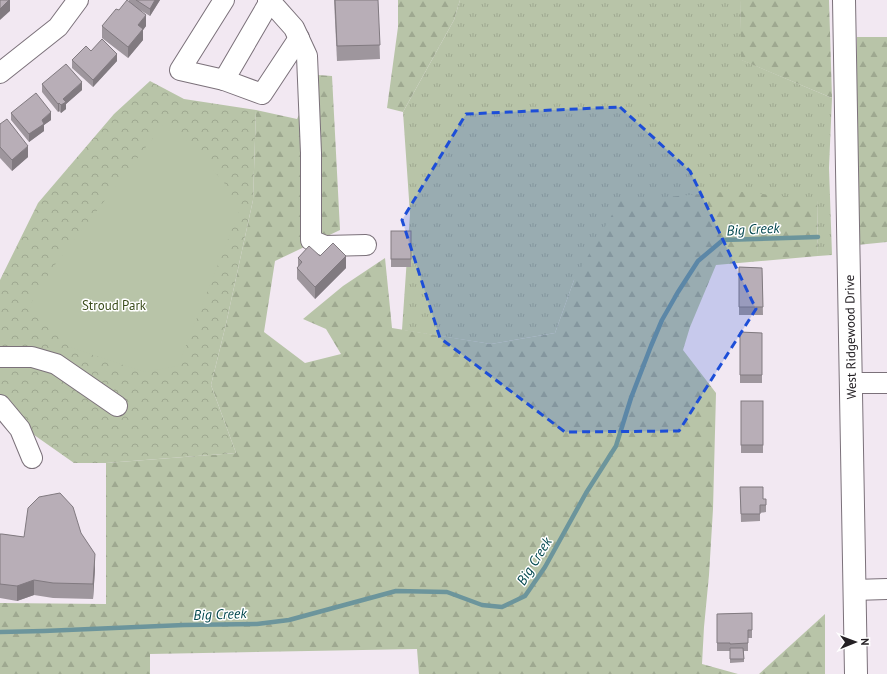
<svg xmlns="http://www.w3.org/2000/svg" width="887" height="674" viewBox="0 0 887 674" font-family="'PT Sans',sans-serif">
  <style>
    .grass { fill: url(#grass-tufts) }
    .forest { fill: url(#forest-firs) }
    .park { fill: url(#park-crowns) }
    .pitch { fill: #b8c4a8 }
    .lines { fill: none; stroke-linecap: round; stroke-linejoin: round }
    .stream { stroke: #6c959c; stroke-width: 4.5 }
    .minor-casing { stroke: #7b717a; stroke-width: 22 }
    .major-casing { stroke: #7b717a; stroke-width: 24 }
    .minor { stroke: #fff; stroke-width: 20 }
    .major { stroke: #fff; stroke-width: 22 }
    .wall { fill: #9e969d }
    .shaded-wall { fill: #817a80 }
    .building { fill: #b8aeb7; stroke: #817a80 }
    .marked { fill: #1d4ed8; fill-opacity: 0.2; stroke: #1d4ed8; stroke-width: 3; stroke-dasharray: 8 5; stroke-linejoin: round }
    .labels { text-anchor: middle; stroke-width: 3; stroke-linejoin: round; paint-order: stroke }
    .park-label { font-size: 13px; fill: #3a4b1a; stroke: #fff }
    .street-label { font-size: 13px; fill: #242024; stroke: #fff }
    .water-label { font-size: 14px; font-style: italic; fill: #01464d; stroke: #fff }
  </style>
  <defs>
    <pattern id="grass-tufts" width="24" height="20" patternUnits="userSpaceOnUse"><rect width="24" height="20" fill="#b8c4a8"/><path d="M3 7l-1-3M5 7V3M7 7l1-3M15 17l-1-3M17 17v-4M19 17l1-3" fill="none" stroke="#9ea890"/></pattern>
    <pattern id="forest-firs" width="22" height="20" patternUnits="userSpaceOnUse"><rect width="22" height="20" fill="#b8c4a8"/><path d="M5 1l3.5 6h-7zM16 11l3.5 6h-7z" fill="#9ea890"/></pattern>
    <pattern id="park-crowns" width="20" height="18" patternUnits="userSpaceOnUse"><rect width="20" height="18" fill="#b8c4a8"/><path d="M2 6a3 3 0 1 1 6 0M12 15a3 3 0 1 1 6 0" fill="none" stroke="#9ea890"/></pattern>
  </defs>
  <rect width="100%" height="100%" fill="#f2e8f2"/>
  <!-- grass -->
  <polygon class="grass" points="460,0 740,0 742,60 832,98 829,168 832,255 818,256 817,200 574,280 555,333 491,344 402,330 410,214 403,112 454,20"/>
  <!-- forest -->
  <g class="forest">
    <polygon points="398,0 460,0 454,20 403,112 387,108 398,27"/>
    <polygon points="740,0 829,0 832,98 741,60"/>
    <polygon points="857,37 887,37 887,242 857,245"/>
    <polygon points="318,75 332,76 340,230 275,261 264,332 305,363 341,354 326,329 303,319 343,286 385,258 392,328 491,344 555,333 574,280 620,201 735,191 817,200 818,256 716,265 690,327 683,350 716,393 713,509 709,575 704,627 702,664 738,674 419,674 417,649 150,654 150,674 0,674 0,603 106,604 106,463 236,453 211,385 226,324 253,200 256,110 297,119"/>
    <polygon points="825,614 825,674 759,674"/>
  </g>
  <!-- park -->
  <polygon class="park" points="150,81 184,99 256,110 253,200 226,324 211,385 236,453 106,463 74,463 0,411 0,280 38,203 114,114"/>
  <!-- pitch -->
  <polygon class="pitch" points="166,121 177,130 223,181 240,209 178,366 144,372 69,347 29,306 54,266"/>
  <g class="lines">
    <!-- stream -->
    <polyline class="stream" points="0,632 44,631 184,625 257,624 289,620 396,591 447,592 482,605 502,607 525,596 545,567 586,493 616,446 631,398 651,346 662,320 678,292 698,261 723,240 818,237"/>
    <defs>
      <g id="minor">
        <polyline points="224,0 180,70 224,80 262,94 299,38"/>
        <polyline points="268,0 270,1 294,28 307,56 311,153 311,240 325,246 366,245"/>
        <polyline points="0,73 58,27 78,0"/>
        <polyline points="224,80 270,1"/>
        <polyline points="0,357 32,357 56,364 117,406"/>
        <polyline points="851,383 887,383"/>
        <polyline points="0,405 20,429 32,458"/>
        <polyline points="854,590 887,589"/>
      </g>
      <polyline id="major" points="844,0 856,674"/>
    </defs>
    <!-- minor casing -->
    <use href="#minor" class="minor-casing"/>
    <!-- major casing -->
    <use href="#major" class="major-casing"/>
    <!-- minor -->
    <use href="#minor" class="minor"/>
    <!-- major -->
    <use href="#major" class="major"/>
  </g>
  <!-- wall -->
  <g class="wall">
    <polygon points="129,0 160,0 150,16 140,10 146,26 143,30 143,40 128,58 102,38 102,26 129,1"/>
    <polygon points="334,0 378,0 380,59 337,61"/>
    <polygon points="91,51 117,61 93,87 72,68 72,60"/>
    <polygon points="42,84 82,90 66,104 66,109 61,113 59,111 58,112 42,92"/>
    <polygon points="11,113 51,120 44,125 44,131 29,142 11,120"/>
    <polygon points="0,124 28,157 12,171 0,158"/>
    <rect x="391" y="231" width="20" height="36"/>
    <polygon points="320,256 346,268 315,299 297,279 297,268 298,267 298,258"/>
    <polygon points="739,267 762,268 763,315 739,315"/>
    <polygon points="740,332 762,333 762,383 740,383"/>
    <rect x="741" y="401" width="22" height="52"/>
    <polygon points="740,487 763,499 766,499 766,512 760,513 760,521 741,522"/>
    <polygon points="81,533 95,568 93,599 53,598 34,595 17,601 0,598 0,534 24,537"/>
    <polygon points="752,613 752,638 748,638 748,651 744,651 744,662 730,663 730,651 717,651 717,614"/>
  </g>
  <!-- shaded-wall -->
  <g class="shaded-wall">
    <polygon points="9,0 10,0 10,11 0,20 0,9"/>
    <polygon points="155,0 160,0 150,16 150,9"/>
    <polygon points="146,15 146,26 143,30 143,40 128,58 128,47 138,25"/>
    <polygon points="117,54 117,61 93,87 93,80"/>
    <polygon points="82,82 82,90 66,104 66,109 61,113 61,105 63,99"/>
    <polygon points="59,103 59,111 58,112 58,104"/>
    <polygon points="51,112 51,120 44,125 44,131 29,142 29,134 42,120"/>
    <polygon points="28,146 28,157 12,171 12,160"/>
    <polygon points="346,256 346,268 315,299 315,287"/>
    <polygon points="95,554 95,568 93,599 93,584"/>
    <polygon points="34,580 34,595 17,601 17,586"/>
  </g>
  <!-- building -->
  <g class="building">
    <polygon points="0,0 9,0 0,9"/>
    <polygon points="127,0 146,15 138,25 143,29 128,47 102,26 116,9 119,10"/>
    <polygon points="136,0 155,0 150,9"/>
    <polygon points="335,0 378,0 380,45 337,46"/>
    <polygon points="102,39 117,54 93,80 72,60 86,46 91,51"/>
    <polygon points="66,64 82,82 63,99 66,102 61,105 59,103 58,104 42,84"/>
    <polygon points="36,93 51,112 42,120 44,124 29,134 11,113"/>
    <polygon points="7,119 28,146 12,160 0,147 0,124"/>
    <rect x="391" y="231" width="20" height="28"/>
    <polygon points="333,243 346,256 315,287 297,268 302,262 298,258 309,246 320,256"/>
    <polygon points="739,267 762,268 763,307 739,307"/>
    <polygon points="740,332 762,333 762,375 740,375"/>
    <rect x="741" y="401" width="22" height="44"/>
    <polygon points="740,487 763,487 763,499 766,499 766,505 760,505 760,514 741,514"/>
    <polygon points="60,493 73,507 81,533 95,554 93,584 53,583 34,580 17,586 0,584 0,534 2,534 24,537 28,508 39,497"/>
    <polygon points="752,613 752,630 748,630 748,643 730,644 730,643 717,643 717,614"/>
    <polygon points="730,648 743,648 744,659 730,659"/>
  </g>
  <!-- marked area -->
  <path class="marked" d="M 620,107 L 690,171 L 756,309 L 679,431 L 565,432 L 440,338 L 402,220 L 466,114 Z"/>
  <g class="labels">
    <!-- park labels -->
    <g class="park-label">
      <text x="114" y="310">Stroud Park</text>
    </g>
    <!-- street labels -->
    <g class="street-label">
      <text transform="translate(850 337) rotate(-91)" y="5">West Ridgewood Drive</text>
    </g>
    <!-- water labels -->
    <g class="water-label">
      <text transform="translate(753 229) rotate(-3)" y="5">Big Creek</text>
      <text transform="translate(534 561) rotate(-58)" y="5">Big Creek</text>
      <text transform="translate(220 614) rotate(-2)" y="5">Big Creek</text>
    </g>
  </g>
  <!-- north arrow -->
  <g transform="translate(855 642) rotate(89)" stroke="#ffffff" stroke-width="3" paint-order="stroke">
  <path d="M0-3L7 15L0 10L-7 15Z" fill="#242024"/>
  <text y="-6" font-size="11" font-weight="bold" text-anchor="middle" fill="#242024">N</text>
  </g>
</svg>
